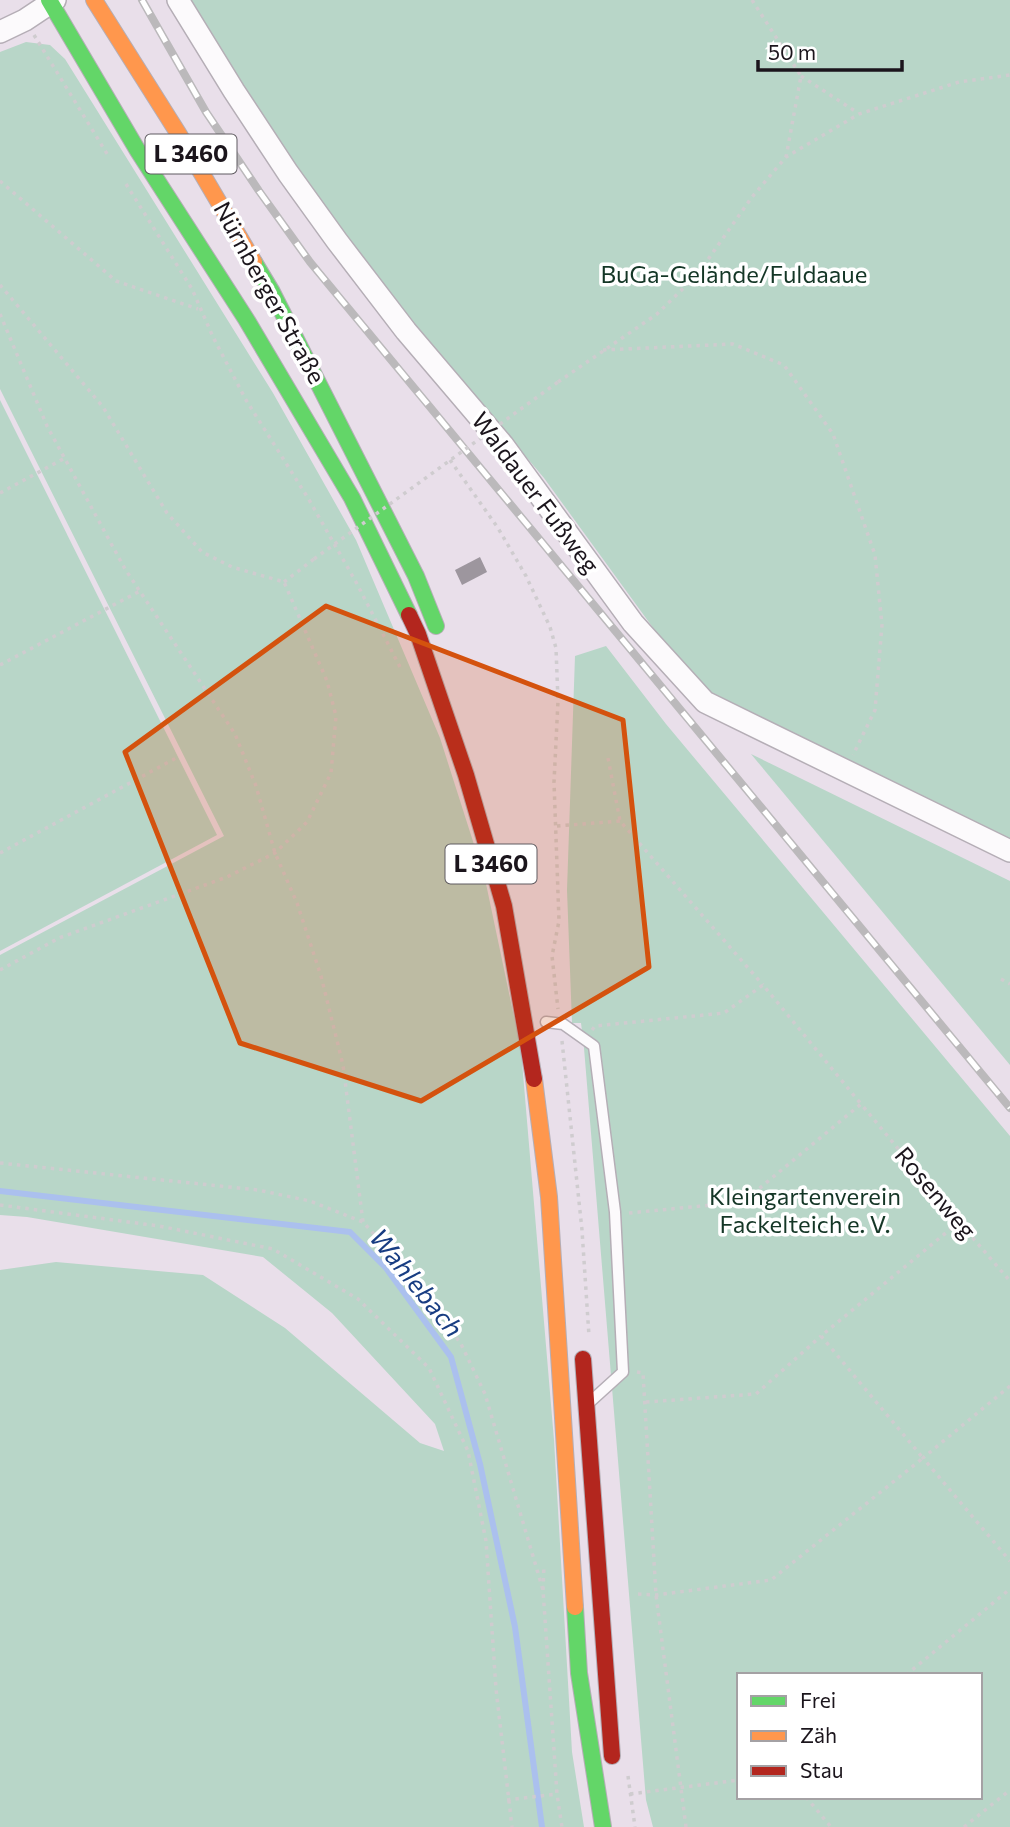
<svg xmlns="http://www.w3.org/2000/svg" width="1010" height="1827" viewBox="0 0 1010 1827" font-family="Commissioner,sans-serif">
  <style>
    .green { fill: #b8d6c8; fill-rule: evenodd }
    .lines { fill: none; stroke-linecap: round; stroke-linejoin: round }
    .stream { stroke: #abc0ee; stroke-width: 6 }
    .building { fill: #9d969e }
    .lane-casing { stroke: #b5aeb6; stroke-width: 13 }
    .street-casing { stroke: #b5aeb6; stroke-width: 24 }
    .fast-casing { stroke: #b5aeb6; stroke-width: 18 }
    .slow-casing { stroke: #b5aeb6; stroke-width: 18 }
    .jam-casing { stroke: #b5aeb6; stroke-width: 18 }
    .path { stroke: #cfcccf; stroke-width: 3.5; stroke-dasharray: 3.5 5; stroke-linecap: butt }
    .lane { stroke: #fcfafc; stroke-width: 10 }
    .street { stroke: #fcfafc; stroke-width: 21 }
    .fast { stroke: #63d668; stroke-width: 16 }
    .slow { stroke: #ff974d; stroke-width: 16 }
    .jam { stroke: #b3261e; stroke-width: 16 }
    .rail-casing { stroke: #bbb9bb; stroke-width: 8 }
    .rail { stroke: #fff; stroke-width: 5; stroke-dasharray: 16; stroke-linecap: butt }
    .path-bridge { stroke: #cfcccf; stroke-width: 3.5; stroke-dasharray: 3.5 5; stroke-linecap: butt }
    .marked { fill: #d4520e; fill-opacity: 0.2; stroke: #d4520e; stroke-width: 5; stroke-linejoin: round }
    .labels { text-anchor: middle; stroke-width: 7; stroke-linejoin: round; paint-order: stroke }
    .shield { fill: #fff; stroke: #5f5b60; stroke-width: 2 }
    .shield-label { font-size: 23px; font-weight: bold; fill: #1b151c }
    .park-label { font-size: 24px; fill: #143626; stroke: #fff }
    .street-label { font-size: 24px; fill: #1b151c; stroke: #fff }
    .water-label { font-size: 26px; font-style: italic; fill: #183d82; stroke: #fff }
  </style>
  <rect width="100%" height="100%" fill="#e9dfea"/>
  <!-- green -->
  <g class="green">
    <polygon points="191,0 1010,0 1010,844 699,691 544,478 413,323 342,234 242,85"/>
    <polygon points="26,42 50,45 65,59 273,393 356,540 440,738 485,879 521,1050 554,1440 572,1752 584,1827 0,1827 0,1270 56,1262 203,1275 285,1328 420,1443 444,1451 435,1424 332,1313 263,1257 27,1217 0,1215 0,955 224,836 0,389 0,52"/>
    <polygon points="0,400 217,835 0,951"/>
    <path d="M 606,646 L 666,724 L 1010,1136 L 1010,1827 L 653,1827 L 646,1800 L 584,1048 L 581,1023 L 572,1023 L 567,890 L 575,656 ZM 739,1675 L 980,1675 L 980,1797 L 739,1797 Z"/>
    <polygon points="751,754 1010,881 1010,1065"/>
  </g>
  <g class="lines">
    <!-- stream -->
    <polyline class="stream" points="0,1191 350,1232 386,1268 451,1357 480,1464 515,1627 542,1827"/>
  </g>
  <!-- building -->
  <polygon class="building" points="480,557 487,572 462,585 455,570"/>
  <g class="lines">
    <defs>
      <polyline id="lane" points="546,1022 563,1024 594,1046 615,1212 623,1372 591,1401"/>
      <g id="street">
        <polyline points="178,0 234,91 288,173 337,241 406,331 503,445 633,623 705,702 1010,851"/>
        <polyline points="0,32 25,20 55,0"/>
      </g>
      <g id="fast">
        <polyline points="49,0 138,151 246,319 352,498 409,615"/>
        <polyline points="254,262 272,292 416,576 436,626"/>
        <polyline points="575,1607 579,1673 603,1827"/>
      </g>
      <g id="slow">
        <polyline points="94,0 178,133 254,262"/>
        <polyline points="534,1079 549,1197 575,1607"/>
      </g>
      <g id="jam">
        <polyline points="409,615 418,634 466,775 504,906 534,1079"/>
        <polyline points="583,1359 612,1756"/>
      </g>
    </defs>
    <!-- lane casing -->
    <use href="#lane" class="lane-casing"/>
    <!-- street casing -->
    <use href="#street" class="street-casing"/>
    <!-- fast casing -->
    <use href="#fast" class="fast-casing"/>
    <!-- slow casing -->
    <use href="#slow" class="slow-casing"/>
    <!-- jam casing -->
    <use href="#jam" class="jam-casing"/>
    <!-- path -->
    <g class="path">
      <polyline points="752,0 801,76 786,157"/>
      <polyline points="34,35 109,157"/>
      <polyline points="801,76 858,113"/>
      <polyline points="0,181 116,281 198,309"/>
      <polyline points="126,184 192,289 213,337 246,400 308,498 356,582 400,667"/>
      <polyline points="0,285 103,407 167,513 202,552 232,567 284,582"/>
      <polyline points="0,314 47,426 125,569 235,734 256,786 275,853 297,903 321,976 343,1065 363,1222"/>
      <polyline points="603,350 733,344 784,365 833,434 875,555 882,625 875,710 853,755"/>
      <polyline points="558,382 657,314 697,275 752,197 786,157 859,114 959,82 1010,75"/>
      <polyline points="450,460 498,528 526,576 550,627 556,648 558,701 554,782 559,921 552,956 558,1009"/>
      <polyline points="0,493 65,458"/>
      <polyline points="284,582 314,559"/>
      <polyline points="0,665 140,591"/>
      <polyline points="608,758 620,821 763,985"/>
      <polyline points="557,826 620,821"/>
      <polyline points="0,853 178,757"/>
      <polyline points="0,970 59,938 227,877 275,853 307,822 331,773 336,716 327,681 284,582"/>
      <polyline points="1001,979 1010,984"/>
      <polyline points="592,1030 595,1026 724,1013 763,985 861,1104"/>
      <polyline points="562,1041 582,1230 589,1336"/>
      <polyline points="0,1163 258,1190 310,1201 363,1222 419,1284 461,1344 485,1394 543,1590 557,1794 562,1827"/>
      <polyline points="0,1205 159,1226 273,1249 358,1299 429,1368 468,1451 486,1541 496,1689 512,1827"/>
      <polyline points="629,1213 743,1202 861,1104 959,1222 1010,1281"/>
      <polyline points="637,1372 643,1373 656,1595 686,1827"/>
      <polyline points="1010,1386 923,1458 1010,1561"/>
      <polyline points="646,1402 756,1394 821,1336"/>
      <polyline points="543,1590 544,1565"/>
      <polyline points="638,1594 656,1595 771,1580 923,1458 821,1336 959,1222"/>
      <polyline points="906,1675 1010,1589"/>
      <polyline points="628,1776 635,1827"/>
      <polyline points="630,1794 739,1780"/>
      <polyline points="806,1797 831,1827"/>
      <polyline points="507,1800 557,1794"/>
      <polyline points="964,1827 1010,1790"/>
    </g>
    <!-- lane -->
    <use href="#lane" class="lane"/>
    <!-- street -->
    <use href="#street" class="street"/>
    <!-- fast -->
    <use href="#fast" class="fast"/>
    <!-- slow -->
    <use href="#slow" class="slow"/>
    <!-- jam -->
    <use href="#jam" class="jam"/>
    <defs>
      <polyline id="rail" points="142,0 206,112 259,191 310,262 1010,1108"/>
    </defs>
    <!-- rail casing -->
    <use href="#rail" class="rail-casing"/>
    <!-- rail -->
    <use href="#rail" class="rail"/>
    <!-- path-bridge -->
    <polyline class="path-bridge" points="314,559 558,382"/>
  </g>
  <!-- marked area -->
  <path class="marked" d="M 326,606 L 623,720 L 649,967 L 421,1101 L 240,1043 L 125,752 Z"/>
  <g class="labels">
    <!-- shield labels -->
    <g class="shield">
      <rect x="145.5" y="134.5" width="91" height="39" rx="5"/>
      <rect x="445.5" y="844.5" width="91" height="39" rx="5"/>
    </g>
    <g class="shield-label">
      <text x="191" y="162">L 3460</text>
      <text x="491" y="872">L 3460</text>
    </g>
    <!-- park labels -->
    <g class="park-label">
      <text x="734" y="283">BuGa-Gelände/Fuldaaue</text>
      <text x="805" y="1205">Kleingartenverein<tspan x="805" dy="28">Fackelteich e. V.</tspan></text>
    </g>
    <!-- street labels -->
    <g class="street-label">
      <text transform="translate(269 293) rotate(61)" y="8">Nürnberger Straße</text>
      <text transform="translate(535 493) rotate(53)" y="8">Waldauer Fußweg</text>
      <text transform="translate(935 1193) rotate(50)" y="8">Rosenweg</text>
    </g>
    <!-- water labels -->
    <g class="water-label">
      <text transform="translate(416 1283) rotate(51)" y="9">Wahlebach</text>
    </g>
  </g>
  <!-- legend -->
  <rect x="737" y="1673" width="245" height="126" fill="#ffffff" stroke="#a4a1a4" stroke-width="2"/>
  <rect x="751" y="1696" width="35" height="10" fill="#63d668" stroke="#a4a1a4" stroke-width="2"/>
  <text x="800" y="1708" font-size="21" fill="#1b151c">Frei</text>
  <rect x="751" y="1731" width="35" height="10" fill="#ff974d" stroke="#a4a1a4" stroke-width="2"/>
  <text x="800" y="1743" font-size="21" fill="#1b151c">Zäh</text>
  <rect x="751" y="1766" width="35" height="10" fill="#b3261e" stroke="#a4a1a4" stroke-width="2"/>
  <text x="800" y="1778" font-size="21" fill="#1b151c">Stau</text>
  <!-- scale -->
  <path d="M758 60v10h144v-10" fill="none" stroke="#1b151c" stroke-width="3.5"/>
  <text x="768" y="60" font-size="21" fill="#1b151c" stroke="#ffffff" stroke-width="5" paint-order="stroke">50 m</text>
</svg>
